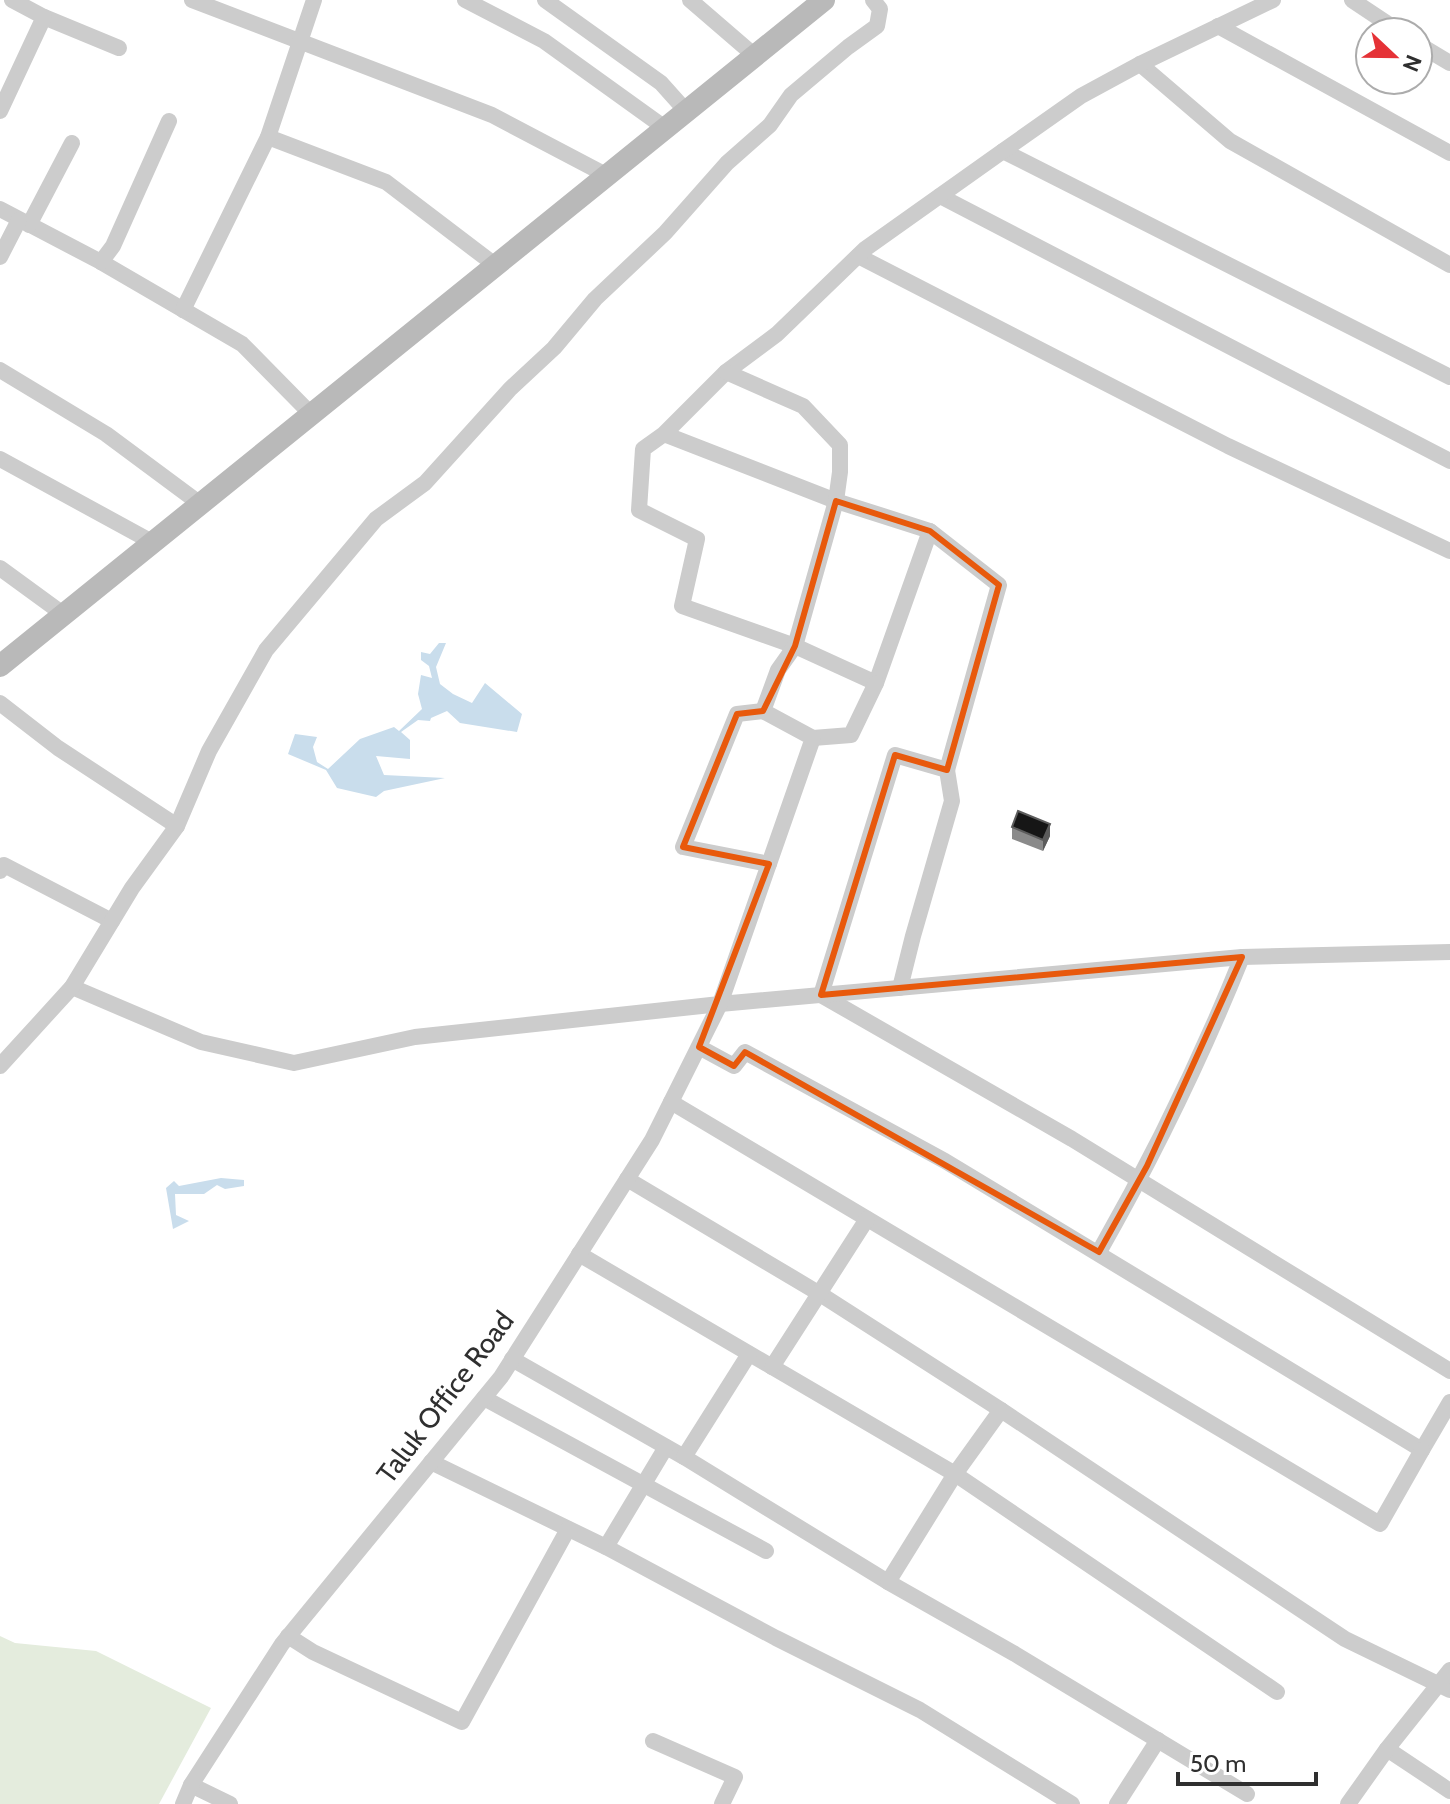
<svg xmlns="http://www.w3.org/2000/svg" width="1450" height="1804" viewBox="0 0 1450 1804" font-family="Cabin,sans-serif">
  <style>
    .green { fill: #e4ecdd }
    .water { fill: #c9ddec }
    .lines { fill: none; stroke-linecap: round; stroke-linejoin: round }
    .street { stroke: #ccc; stroke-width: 16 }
    .secondary { stroke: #b9b9b9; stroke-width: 22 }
    .wall { fill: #8a8a8a }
    .shaded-wall { fill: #5c5c5c }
    .building { fill: #161616; stroke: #5c5c5c; stroke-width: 2 }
    .marked { fill: none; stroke: #e8590c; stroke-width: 6; stroke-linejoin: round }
    .labels { text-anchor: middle; stroke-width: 8; stroke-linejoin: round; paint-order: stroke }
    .street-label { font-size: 28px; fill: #2f2f2f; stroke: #fff }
  </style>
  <rect width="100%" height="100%" fill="#fff"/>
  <!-- green -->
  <polygon class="green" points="0,1636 15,1643 96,1651 211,1708 159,1804 0,1804"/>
  <!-- water -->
  <g class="water">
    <polygon points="439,643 446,643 436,667 440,684 453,694 472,703 485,683 522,714 517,732 460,723 447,711 431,718 430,721 418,720 401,732 410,740 410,759 376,756 384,775 445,778 384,791 376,797 337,788 326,770 288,754 295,734 317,737 313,747 317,762 328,769 360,739 394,727 399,731 422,709 418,694 421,675 432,678 429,666 421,660 421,652 430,654"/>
    <polygon points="221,1178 244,1180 244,1186 225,1189 217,1185 204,1194 175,1194 176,1215 189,1221 173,1229 166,1188 174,1181 179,1186"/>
  </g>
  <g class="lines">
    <!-- street -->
    <g class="street">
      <polyline points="192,0 492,115 606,175"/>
      <polyline points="465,0 544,41 665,128"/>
      <polyline points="545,0 661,83 686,111"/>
      <polyline points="690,0 755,56"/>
      <polyline points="1352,0 1400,32"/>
      <polyline points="44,17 119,48"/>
      <polyline points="1218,26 1450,153"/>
      <polyline points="1418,44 1450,63"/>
      <polyline points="1140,64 1230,141 1450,265"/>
      <polyline points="0,111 44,17 12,0"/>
      <polyline points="268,137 386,182 495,265"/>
      <polyline points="1003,151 1450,377"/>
      <polyline points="940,196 1450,461"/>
      <polyline points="0,209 101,262 242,344 310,413"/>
      <polyline points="29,225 72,143"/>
      <polyline points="858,256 1228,446 1450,551"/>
      <polyline points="0,257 19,220"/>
      <polyline points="101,262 113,246 169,121"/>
      <polyline points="183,310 268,137 314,0"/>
      <polyline points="0,370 106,434 199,503"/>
      <polyline points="664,434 836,501 930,531 876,683 795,646 682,606 697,539 639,510 643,449 664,434 726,372 777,334 865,249 1003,151 1081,96 1140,64 1273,0"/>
      <polyline points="0,459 152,542"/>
      <polyline points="930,531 999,585 947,770 895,755 821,995 1072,1139 1450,1371"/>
      <polyline points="0,568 63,614"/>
      <polyline points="0,703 58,748 177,826"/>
      <polyline points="763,711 737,714 683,847 769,864"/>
      <polyline points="813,738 851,735 876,683"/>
      <polyline points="0,871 4,865 112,921"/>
      <polyline points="72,987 201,1042 294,1063 415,1037 720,1004 1242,957 1450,952"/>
      <polyline points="900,988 913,936 952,801 947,770"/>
      <polyline points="699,1047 734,1066 745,1052 945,1161 1422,1450 1450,1402"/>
      <polyline points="0,1066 72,987 132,888 177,826 209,751 266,650 376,519 425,483 510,389 554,348 595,299 665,233 727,163 770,125 791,95 848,47 877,26 880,9 873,0"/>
      <polyline points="671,1102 1380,1524 1422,1450"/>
      <polyline points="627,1179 820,1294 1001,1410 1345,1639 1450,1690"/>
      <path d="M 1099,1252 C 1153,1157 1201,1059 1242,957"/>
      <polyline points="579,1254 955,1474 1277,1692"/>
      <polyline points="512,1359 684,1457 888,1582 1015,1654 1247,1794"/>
      <polyline points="772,1367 867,1219"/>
      <polyline points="484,1398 766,1551"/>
      <polyline points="684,1457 749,1354"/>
      <polyline points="431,1462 606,1547 666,1447"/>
      <polyline points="606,1547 776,1638 920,1710 1072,1804"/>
      <polyline points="888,1582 955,1474 1001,1410"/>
      <polyline points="288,1636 313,1652 462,1722 568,1529"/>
      <polyline points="653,1741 735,1777 722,1804"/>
      <polyline points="1387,1749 1450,1791"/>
      <polyline points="191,1785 230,1804"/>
      <polyline points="183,1804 191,1785 282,1644 501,1377 652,1140 720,1004 813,738 763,711 778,670 795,646 836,501 840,472 840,445 803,406 726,372"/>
      <polyline points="1117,1804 1158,1740"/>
      <polyline points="1348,1804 1387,1749 1450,1670"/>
    </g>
    <!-- secondary -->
    <polyline class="secondary" points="0,666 824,0"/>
  </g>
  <!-- wall -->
  <polygon class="wall" points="1012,827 1050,836 1043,851 1012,839"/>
  <!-- shaded-wall -->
  <polygon class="shaded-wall" points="1050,824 1050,836 1043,851 1043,840"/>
  <!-- building -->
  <polygon class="building" points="1018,811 1050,824 1043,840 1012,827"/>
  <!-- marked area -->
  <path class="marked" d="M 836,501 L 930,531 L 999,585 L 947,770 L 895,755 L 821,995 L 1242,957 L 1147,1166 L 1099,1252 L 745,1052 L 734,1066 L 699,1047 L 769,864 L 683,847 L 737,714 L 763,711 L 795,646 Z"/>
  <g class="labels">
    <!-- street labels -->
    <g class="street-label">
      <text transform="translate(445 1397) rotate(-53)" y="10">Taluk Office Road</text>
    </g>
  </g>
  <!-- north arrow -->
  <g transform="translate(1394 56) rotate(112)"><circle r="38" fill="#ffffff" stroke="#acacac" stroke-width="2"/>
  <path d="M0-6L14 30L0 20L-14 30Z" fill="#e53237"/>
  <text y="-12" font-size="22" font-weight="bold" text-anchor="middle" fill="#2f2f2f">N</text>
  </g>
  <!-- scale -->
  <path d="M1178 1772v12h138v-12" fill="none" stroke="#2f2f2f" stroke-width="4"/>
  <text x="1190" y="1772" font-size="24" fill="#2f2f2f" stroke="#ffffff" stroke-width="6" paint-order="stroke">50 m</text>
</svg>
